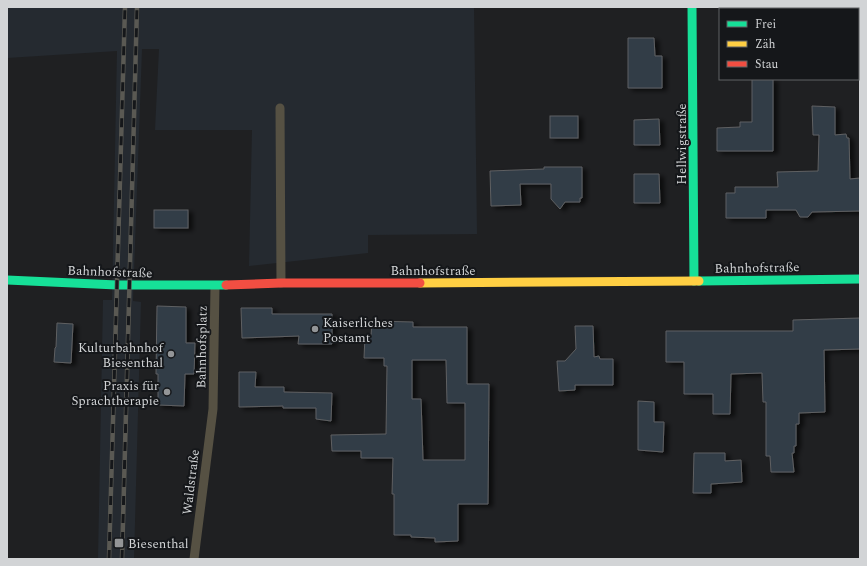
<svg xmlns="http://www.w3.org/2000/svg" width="867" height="566" viewBox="0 0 867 566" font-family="Spectral,serif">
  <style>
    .built { fill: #252a30 }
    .building { fill: #313c47; stroke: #5f6062; fill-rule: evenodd; filter: url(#shadow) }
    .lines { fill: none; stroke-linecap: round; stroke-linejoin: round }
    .lane { stroke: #565143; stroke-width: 9 }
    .fast { stroke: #16e098; stroke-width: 9 }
    .slow { stroke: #ffcf43; stroke-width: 9 }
    .jam { stroke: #f24e42; stroke-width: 9 }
    .rail-casing { stroke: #5a5953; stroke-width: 4.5 }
    .rail { stroke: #15171a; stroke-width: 3; stroke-dasharray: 9; stroke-linecap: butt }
    .poi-dot { fill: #939597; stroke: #15171a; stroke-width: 1.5 }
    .labels { text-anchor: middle; stroke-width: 4; stroke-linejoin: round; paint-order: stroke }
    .street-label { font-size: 13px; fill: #d2d4d6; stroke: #15171a }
    .poi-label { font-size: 13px; fill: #d2d4d6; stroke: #15171a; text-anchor: start }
  </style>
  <defs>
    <filter id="shadow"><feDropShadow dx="4.5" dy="2.5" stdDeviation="2" flood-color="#0009"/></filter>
  </defs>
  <rect width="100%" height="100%" fill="#1f2022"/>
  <!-- built -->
  <polygon class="built" points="7,7 474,7 477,234 368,235 368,253 249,266 252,130 155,130 159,49 142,49 133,301 141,302 134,559 98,559 103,300 112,300 117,51 7,58"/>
  <!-- building -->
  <g class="building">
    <polygon points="628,38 654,38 655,56 662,56 662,88 628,88"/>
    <polygon points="752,79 773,79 773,151 717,151 717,128 740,127 740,122 752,122"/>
    <polygon points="812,106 835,107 835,135 846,134 847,138 849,138 850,179 860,178 860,211 812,212 808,217 800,217 796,210 766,210 766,218 726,218 726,193 735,193 735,187 778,187 777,172 818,171 819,135 813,135"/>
    <rect x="550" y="116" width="28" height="22"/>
    <polygon points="659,119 660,145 634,145 634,120"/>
    <polygon points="544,167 582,167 582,198 580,198 580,202 565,202 560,209 551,199 551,184 520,184 521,205 491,206 490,171 544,169"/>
    <polygon points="634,174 659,174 660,203 634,203"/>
    <rect x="154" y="210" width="34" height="18"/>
    <polygon points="157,306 186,307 186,343 195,343 194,374 185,374 184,406 158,405 158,374 156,374"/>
    <polygon points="241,308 272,308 272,314 332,314 332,344 298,344 299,336 242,338"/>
    <polygon points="860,318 860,349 824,350 825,412 799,413 799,424 796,424 796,446 794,446 794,453 792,453 794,472 771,472 770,456 766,456 766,402 763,402 762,373 731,374 730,414 713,414 713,394 684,394 684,362 666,362 666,331 793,331 793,320"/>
    <path d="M 372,321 L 413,322 L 413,327 L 467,327 L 467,384 L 489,384 L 488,504 L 458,504 L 458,541 L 435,542 L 435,538 L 411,537 L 411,535 L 394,535 L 394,494 L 392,494 L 393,458 L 361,458 L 361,451 L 332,451 L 331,435 L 386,434 L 387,366 L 384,366 L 384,358 L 364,358 L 365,336 L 371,336 ZM 412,360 L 446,360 L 447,403 L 465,403 L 465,460 L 423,460 L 421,399 L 412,399 Z"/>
    <polygon points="57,323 73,324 71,363 54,362 55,348 56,347"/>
    <polygon points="575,326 593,326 594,357 599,356 600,359 613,359 613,385 575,385 575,390 559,391 557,361 565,361 576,349"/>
    <polygon points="239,372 256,372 255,387 284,387 284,392 332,393 331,421 316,419 316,408 283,408 283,406 239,407"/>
    <polygon points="638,401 654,402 654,422 664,422 663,452 638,450"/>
    <polygon points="694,453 725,453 725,461 741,460 742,482 711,484 711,493 693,493"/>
  </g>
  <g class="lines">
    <!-- lane -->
    <g class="lane">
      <polyline points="280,108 281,283"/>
      <polyline points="194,559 213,409 215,286"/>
    </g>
    <!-- fast -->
    <g class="fast">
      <polyline points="692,7 694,281"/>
      <polyline points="7,280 117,285 226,285"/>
      <polyline points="699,281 860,279"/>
    </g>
    <!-- slow -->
    <polyline class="slow" points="420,283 699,281"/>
    <!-- jam -->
    <polyline class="jam" points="226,285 281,283 420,283"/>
    <defs>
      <g id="rail">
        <polyline points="109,559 125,7"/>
        <polyline points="122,559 137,7"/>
      </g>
    </defs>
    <!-- rail casing -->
    <use href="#rail" class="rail-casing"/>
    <!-- rail -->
    <use href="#rail" class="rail"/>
  </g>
  <!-- markers -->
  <g class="poi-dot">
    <circle cx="315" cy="329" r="4"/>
    <circle cx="171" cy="354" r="4"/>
    <circle cx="167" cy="392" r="4"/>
    <rect x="114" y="538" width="10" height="10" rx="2"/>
  </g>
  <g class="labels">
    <!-- street labels -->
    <g class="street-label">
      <text transform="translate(681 144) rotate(-90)" y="5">Hellwigstraße</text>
      <text transform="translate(757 267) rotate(-1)" y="5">Bahnhofstraße</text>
      <text x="433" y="275">Bahnhofstraße</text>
      <text transform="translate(110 271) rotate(2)" y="5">Bahnhofstraße</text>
      <text transform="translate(201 347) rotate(-89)" y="5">Bahnhofsplatz</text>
      <text transform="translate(190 482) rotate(-83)" y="5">Waldstraße</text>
    </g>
    <!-- poi labels -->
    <g class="poi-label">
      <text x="323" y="327">Kaiserliches<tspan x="323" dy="15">Postamt</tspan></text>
      <text x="163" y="352" text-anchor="end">Kulturbahnhof<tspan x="163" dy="15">Biesenthal</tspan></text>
      <text x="159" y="390" text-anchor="end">Praxis für<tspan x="159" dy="15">Sprachtherapie</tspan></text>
      <text x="128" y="548">Biesenthal</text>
    </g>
  </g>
  <!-- border -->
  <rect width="867" height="566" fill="none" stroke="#d2d4d6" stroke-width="16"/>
  <!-- legend -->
  <rect x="719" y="8" width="140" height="72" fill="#15171a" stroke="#616365"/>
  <rect x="727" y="21" width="20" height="6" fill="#16e098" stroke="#616365"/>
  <text x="755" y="28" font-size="12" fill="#d2d4d6">Frei</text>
  <rect x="727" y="41" width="20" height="6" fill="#ffcf43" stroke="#616365"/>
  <text x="755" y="48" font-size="12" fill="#d2d4d6">Zäh</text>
  <rect x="727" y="61" width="20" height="6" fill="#f24e42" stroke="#616365"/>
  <text x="755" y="68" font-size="12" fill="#d2d4d6">Stau</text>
</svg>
